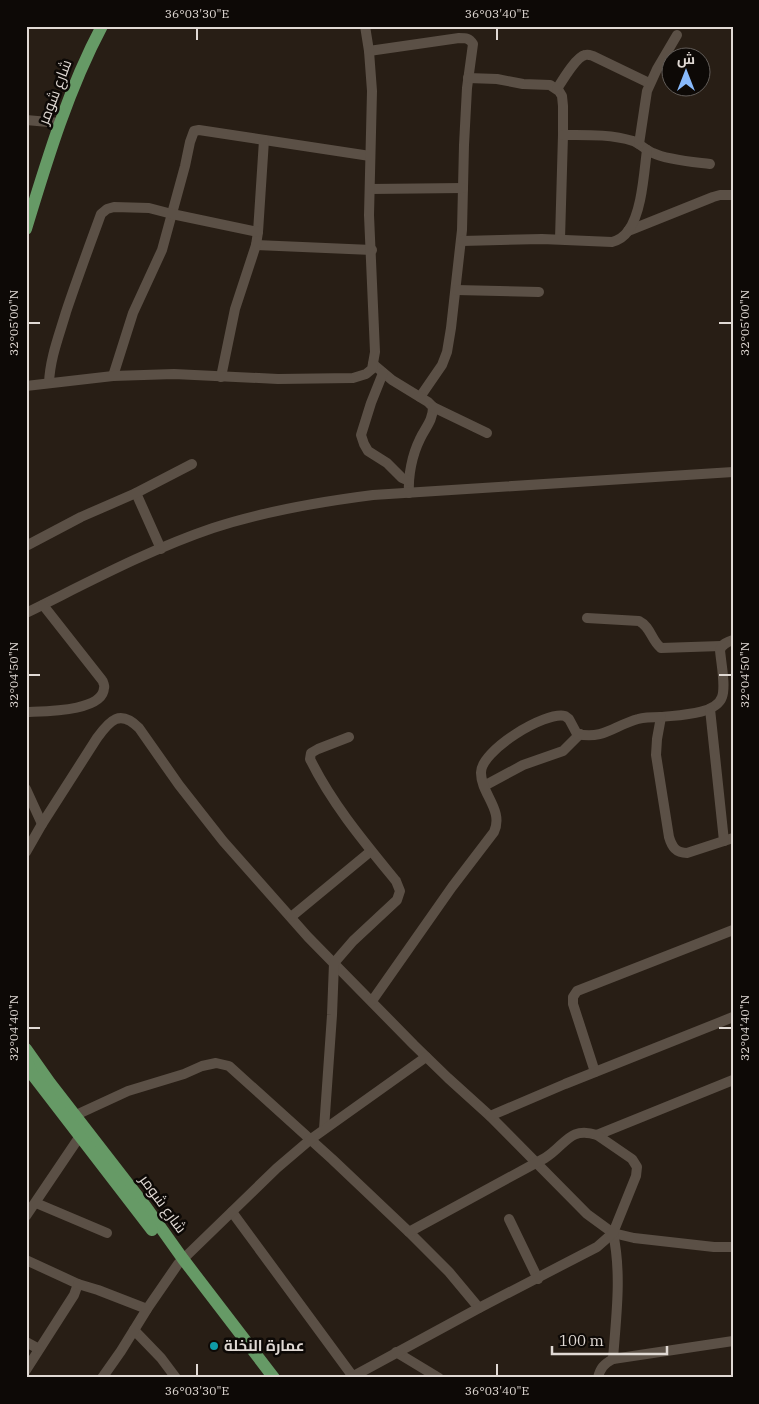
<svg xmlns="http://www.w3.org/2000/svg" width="759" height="1404" viewBox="0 0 759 1404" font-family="'IBM Plex Serif',Cairo,serif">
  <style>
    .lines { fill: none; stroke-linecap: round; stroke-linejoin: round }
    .minor { stroke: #5b5046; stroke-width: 10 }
    .major { stroke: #669a66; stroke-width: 12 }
    .ticks { fill: none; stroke: #e0d9d4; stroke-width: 2 }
    .culture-dot { fill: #0f9aa8; stroke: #0d0906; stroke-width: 2 }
    .labels { text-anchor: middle; stroke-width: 5; stroke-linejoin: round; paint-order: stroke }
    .street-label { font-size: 15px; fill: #e0d9d4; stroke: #0d0906 }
    .poi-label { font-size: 15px; font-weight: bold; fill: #e0d9d4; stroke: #0d0906; text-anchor: start }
    .neatline { fill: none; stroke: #e0d9d4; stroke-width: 2 }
    .ticks-label { font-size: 12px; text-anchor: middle; fill: #e0d9d4 }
  </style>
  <rect width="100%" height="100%" fill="#281e15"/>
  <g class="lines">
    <!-- minor -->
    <g class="minor">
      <path d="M 369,51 L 459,38 C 466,38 469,38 473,44 L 467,88 L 464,145 L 462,230 L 451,328 L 447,352 L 442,365 L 420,397"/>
      <polyline points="468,78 497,79 523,84 550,85 559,91 562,96 563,106 563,135 560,239"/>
      <path d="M 557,89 C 562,81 576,57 585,55 C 588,54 590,55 593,56 L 649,83"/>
      <polyline points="26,120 60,123"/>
      <path d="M 563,135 C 586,135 611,134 633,141 C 640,144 646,150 653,153 C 667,160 694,162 710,164"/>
      <polyline points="639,144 647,91 657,69 677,35"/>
      <polyline points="370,189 463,188"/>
      <polyline points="628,231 713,197 720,195 733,195"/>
      <path d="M 462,241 L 542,239 L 612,242 C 619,240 624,237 628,231 C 642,213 644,172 647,150"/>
      <polyline points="256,245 372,250"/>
      <polyline points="456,290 539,292"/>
      <path d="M 373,364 L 392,380 L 428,402 L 433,407 C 433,421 425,428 420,439 C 412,455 408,476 409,493"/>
      <polyline points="383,373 371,403 361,435 364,444 368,451 387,463 402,478 409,481"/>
      <polyline points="113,376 133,313 162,250 185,166 190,142 194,131 199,130 370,156"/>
      <polyline points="221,377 235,309 256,245 258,232 264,140"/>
      <path d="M 49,383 C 50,358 59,336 66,312 C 77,279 89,247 101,214 L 107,209 L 114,207 L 149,208 L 172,214 L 258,232"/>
      <polyline points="26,386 113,376 174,374 278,379 353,378 366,374 372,369 375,352 369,215 372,91 369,51 365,26"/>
      <polyline points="433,407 487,433"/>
      <polyline points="136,493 161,549"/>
      <polyline points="26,546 81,517 136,493 192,464"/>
      <path d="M 26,613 C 87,583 148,550 213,528 C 265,511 318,502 373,495 L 733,472"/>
      <path d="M 587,618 L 639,621 C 651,627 651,640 661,648 L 721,646"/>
      <path d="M 733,640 C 727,642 722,644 720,650 C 721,663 726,686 722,697 C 716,715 677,715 661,717 L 657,739 L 656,755 L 669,837 C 672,847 676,853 687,853 L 733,838"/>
      <polyline points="710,709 724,841"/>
      <path d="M 26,712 C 43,711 103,712 104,688 C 105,687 103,681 102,680 L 43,605"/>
      <polyline points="484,786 523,765 563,751 580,734"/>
      <polyline points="26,789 42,824"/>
      <path d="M 26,852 L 42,824 L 97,738 C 110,720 120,709 139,728 L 179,785 L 223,841 L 308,937 L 414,1045 L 448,1078 L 490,1116 L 587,1214 L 613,1233 L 634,1238 L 714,1247 L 733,1247"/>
      <polyline points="291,917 371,851"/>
      <path d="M 372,1001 L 452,887 L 494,832 C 504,810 481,794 481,773 C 480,751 545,711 565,716 L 569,719 L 577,734 C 604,740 615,725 638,719 C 645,717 653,717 661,717"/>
      <polyline points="595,1072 573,1004 573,997 577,991 733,930"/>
      <polyline points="76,1115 128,1091 184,1074 202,1066 216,1063 229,1066 332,1159 409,1232 449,1272 479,1308"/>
      <polyline points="490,1116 565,1084 733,1017"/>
      <path d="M 324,1129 L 332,1015 L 334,963 L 353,941 L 397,900 L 400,891 L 396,881 C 365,843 332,804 310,759 L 311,753 L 318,749 L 349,737"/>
      <polyline points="597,1135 733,1080"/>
      <polyline points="36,1203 107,1233"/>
      <polyline points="232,1212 354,1378"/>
      <polyline points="26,1216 80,1136 84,1132"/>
      <polyline points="509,1219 538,1279"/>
      <path d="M 613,1233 C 622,1275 616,1317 613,1359"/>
      <polyline points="26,1260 78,1284 74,1295 26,1370"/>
      <polyline points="78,1284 98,1290 147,1309"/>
      <polyline points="134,1330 161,1358 176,1378"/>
      <polyline points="26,1342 39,1349"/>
      <polyline points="396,1352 439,1378"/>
      <polyline points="102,1378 121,1351 147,1309 178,1264 277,1168 311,1139 426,1057"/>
      <path d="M 350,1378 L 479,1308 L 597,1247 L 613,1233 L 636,1176 L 637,1167 L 632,1159 L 597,1135 C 569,1126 566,1145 545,1158 L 409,1232"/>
      <path d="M 598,1378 C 600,1368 604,1364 613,1359 L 733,1341"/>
    </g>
    <!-- major -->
    <g class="major">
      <path d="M 26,229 C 47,160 68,90 102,26"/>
      <polyline points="26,1049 50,1083 146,1207 183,1259 274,1378"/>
      <polyline points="26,1059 32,1074 152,1230"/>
    </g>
  </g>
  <!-- ticks -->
  <path class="ticks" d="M 197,28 L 197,40M 497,28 L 497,40M 28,323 L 40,323M 719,323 L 732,323M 28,675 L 40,675M 719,675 L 732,675M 28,1028 L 40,1028M 719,1028 L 732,1028M 197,1364 L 197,1376M 497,1364 L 497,1376"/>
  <!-- markers -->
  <circle class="culture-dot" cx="214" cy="1346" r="5"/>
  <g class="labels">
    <!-- street labels -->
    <g class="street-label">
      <text transform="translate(55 92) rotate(-69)" y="5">شارع شومر</text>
      <text transform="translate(163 1204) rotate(54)" y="5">شارع شومر</text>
    </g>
    <!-- poi labels -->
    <g class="poi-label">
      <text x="224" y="1351">عمارة النخلة</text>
    </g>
  </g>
  <!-- border -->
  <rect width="759" height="1404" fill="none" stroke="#0d0906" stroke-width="55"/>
  <!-- north arrow -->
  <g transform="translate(686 72)"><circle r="24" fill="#0d0906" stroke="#615c58"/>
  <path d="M0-4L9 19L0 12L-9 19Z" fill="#88bafc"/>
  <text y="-8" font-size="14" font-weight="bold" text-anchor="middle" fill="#e0d9d4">ش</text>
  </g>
  <!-- scale -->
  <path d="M552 1346v8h115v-8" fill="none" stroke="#e0d9d4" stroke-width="2.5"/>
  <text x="559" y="1346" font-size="15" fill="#e0d9d4" stroke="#0d0906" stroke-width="4" paint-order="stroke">100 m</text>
  <rect x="28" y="28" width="704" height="1348" class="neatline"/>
  <g class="ticks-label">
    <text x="197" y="18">36°03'30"E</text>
    <text x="497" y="18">36°03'40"E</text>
    <text transform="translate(14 323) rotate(-90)" y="4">32°05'00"N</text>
    <text transform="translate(745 323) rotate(-90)" y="4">32°05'00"N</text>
    <text transform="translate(14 675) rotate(-90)" y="4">32°04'50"N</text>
    <text transform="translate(745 675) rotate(-90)" y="4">32°04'50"N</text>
    <text transform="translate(14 1028) rotate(-90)" y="4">32°04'40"N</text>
    <text transform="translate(745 1028) rotate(-90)" y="4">32°04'40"N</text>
    <text x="197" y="1395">36°03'30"E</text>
    <text x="497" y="1395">36°03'40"E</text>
  </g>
</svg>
